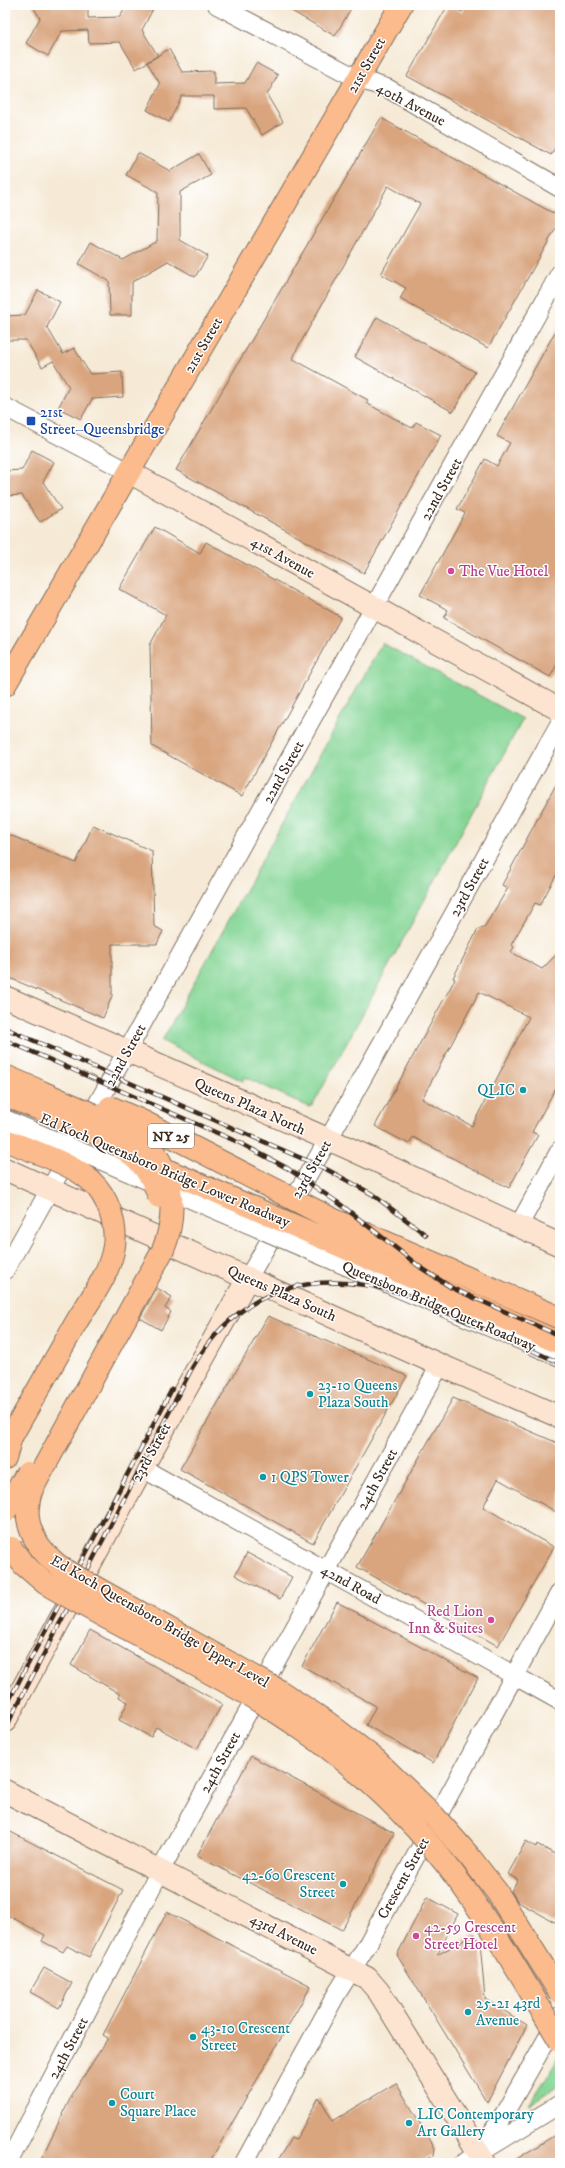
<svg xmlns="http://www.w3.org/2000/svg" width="565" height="2168" viewBox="0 0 565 2168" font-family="'IM FELL DW Pica',serif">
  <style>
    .green { fill: #84d595; stroke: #60805a }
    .building { fill: #d9a57f; fill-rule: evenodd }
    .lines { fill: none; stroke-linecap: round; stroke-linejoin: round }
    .street-casing { stroke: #7c6d5e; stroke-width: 20 }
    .secondary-casing { stroke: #7c6d5e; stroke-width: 24 }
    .primary-casing { stroke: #7c6d5e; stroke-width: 24 }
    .highway-casing { stroke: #7c6d5e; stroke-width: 24 }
    .street { stroke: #fff; stroke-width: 18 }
    .secondary { stroke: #fde4d1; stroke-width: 22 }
    .primary { stroke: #fbbb8d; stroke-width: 22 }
    .highway { stroke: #fbbb8d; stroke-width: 22 }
    .rail-casing { stroke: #3b2a1e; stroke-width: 4.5 }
    .rail { stroke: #fff; stroke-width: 3; stroke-dasharray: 9; stroke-linecap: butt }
    .street-bridge-casing { stroke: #7c6d5e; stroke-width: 20; stroke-linecap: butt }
    .highway-bridge-casing { stroke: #7c6d5e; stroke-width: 24; stroke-linecap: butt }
    .street-bridge { stroke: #fff; stroke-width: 18 }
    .highway-bridge { stroke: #fbbb8d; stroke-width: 22 }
    .transit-dot { fill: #1a4fb4; stroke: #fff; stroke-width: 1.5 }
    .hotel-dot { fill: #d1479c; stroke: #fff; stroke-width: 1.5 }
    .culture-dot { fill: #0f9aa8; stroke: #fff; stroke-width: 1.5 }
    .labels { text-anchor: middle; stroke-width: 3; stroke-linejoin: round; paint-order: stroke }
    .shield { fill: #fff; stroke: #766a62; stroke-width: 1 }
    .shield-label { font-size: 14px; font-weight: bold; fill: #3b2a1e }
    .street-label { font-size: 15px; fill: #3b2a1e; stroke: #fff }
    .transit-label { font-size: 15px; fill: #164399; stroke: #fff; text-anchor: start }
    .hotel-label { font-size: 15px; fill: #b23c85; stroke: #fff; text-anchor: start }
    .culture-label { font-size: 15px; fill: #0d838f; stroke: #fff; text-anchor: start }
  </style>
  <rect width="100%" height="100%" fill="#fff"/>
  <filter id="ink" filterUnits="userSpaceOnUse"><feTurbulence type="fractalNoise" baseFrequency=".025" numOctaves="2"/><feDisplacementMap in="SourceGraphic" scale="8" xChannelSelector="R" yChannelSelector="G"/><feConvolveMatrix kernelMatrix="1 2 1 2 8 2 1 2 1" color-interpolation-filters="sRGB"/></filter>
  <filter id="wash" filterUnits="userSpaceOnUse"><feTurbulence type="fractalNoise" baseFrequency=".012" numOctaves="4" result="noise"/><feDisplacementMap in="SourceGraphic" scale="16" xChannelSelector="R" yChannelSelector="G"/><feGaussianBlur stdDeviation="0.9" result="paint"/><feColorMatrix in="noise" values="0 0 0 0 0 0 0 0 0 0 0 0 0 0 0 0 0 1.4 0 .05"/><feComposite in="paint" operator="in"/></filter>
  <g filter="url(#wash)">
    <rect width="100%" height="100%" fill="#f6ead6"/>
    <!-- green -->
    <g class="green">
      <polygon points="382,643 523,719 313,1105 309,1107 245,1077 243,1081 162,1041"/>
      <polygon points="560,2056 560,2085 529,2105"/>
    </g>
    <g id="blocks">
      <!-- building -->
      <g class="building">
        <polygon points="32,5 88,5 88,18 120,17 127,5 146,5 153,9 142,30 158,56 136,69 120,42 89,43 88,30 62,31 48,56 26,43 40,18"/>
        <polygon points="281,5 353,5 335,36"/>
        <polygon points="448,5 462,12 465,5 560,5 560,138 551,155 407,76"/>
        <polygon points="169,49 182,72 214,71 214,84 245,83 256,63 278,75 267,95 283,122 262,135 246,108 214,109 214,96 182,96 169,122 147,110 160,84 147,62"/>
        <polygon points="381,118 560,217 560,221 488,348 400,299 406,288 381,274 420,204 388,186 296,351 293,359 368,400 366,403 412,428 416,422 441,435 364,573 176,470"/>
        <polygon points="138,153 170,171 199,154 211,175 180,192 180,240 208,256 195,277 168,261 132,282 132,315 110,315 109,281 79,264 91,242 123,260 157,241 158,192 126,175"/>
        <polygon points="38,290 60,302 47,327 63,354 74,348 90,374 122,372 123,397 92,399 81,419 58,408 69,387 53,361 42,367 26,340 5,340 5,316 25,315"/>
        <polygon points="377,317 475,372 453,412 355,357"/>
        <polygon points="560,323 560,659 550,677 444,618 448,610 420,595 465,513 457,509 485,459 497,466 510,443 497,436"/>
        <polygon points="32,450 54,462 43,482 61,509 40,522 22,495 5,496 5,471 22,470"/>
        <polygon points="155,527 200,553 206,542 341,617 242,796 152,746 150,645 166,615 119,589"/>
        <path d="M 560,777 L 560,868 L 540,905 L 535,903 L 511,945 L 514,947 L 511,952 L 542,969 L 560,951 L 560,1080 L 532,1132 L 538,1135 L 509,1188 L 413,1137 L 409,1144 L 375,1126 L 455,979 L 453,978 L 475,935 L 477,930 L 485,926 L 508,888 L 502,885 ZM 479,992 L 529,1017 L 472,1126 L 422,1099 Z"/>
        <polygon points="93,825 152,851 154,926 163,931 157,944 112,944 112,996 103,1018 5,976 5,833 76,863"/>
        <polygon points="157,1288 172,1297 165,1308 171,1312 161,1330 140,1318"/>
        <polygon points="268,1316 407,1376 313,1543 180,1469"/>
        <polygon points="453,1398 560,1444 560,1514 498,1479 483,1507 554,1547 498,1646 357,1567"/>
        <polygon points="247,1553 292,1577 280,1599 235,1575"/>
        <polygon points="337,1602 478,1678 433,1763 366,1725 376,1706 302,1666"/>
        <polygon points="90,1630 222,1704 197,1749 156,1727 151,1737 119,1720 128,1702 119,1697 120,1694 71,1665"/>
        <polygon points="251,1756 394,1833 342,1930 197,1856"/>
        <polygon points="5,1829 123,1890 89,1957 67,1946 63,1952 42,1941 45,1935 5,1914"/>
        <polygon points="526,1841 536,1847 537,1844 560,1857 560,1925 518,1902 511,1891 518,1880 508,1874"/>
        <polygon points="427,1897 458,1914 437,1955 475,1934 480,1942 485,1999 527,2025 487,2102 397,1955"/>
        <polygon points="167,1912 311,1986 209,2163 39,2163 72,2095 108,2038 103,2035"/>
        <polygon points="44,1968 72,1983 59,2008 30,1992"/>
        <polygon points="396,2083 435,2148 434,2155 420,2163 276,2163 291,2138 296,2140 319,2097 333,2121"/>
        <polygon points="560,2132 560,2163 510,2163"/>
      </g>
    </g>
  </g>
  <g filter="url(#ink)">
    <use href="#blocks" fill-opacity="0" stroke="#7c6d5e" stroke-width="1"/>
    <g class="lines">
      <defs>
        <g id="street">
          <polyline points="217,5 358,79 387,88 560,188"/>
          <polyline points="5,407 129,472"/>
          <polyline points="518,1227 560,1150"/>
          <polyline points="318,1254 560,1357"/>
          <polyline points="5,1270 560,273"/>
          <polyline points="248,1278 328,1140 560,723"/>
          <polyline points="142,1468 560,1701"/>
          <polyline points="479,2153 504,2114 560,2016"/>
          <polyline points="8,2163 160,1871 440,1365"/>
          <polyline points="244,2163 337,1993 366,1947 560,1592"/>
          <polyline points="463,2163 560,2104"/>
        </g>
        <g id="secondary">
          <polyline points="129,472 560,710"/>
          <polyline points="5,997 348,1148 560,1245"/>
          <polyline points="5,1169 440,1365 560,1417"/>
          <polyline points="5,1721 142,1468 248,1278"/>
          <polyline points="5,1791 367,1978 379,1992 485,2163"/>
        </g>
        <polyline id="primary" points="5,685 401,5"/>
        <g id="highway">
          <polyline points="332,1219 560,1318"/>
          <polyline points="325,1239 560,1343"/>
          <polyline points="5,1458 11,1437"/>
        </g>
      </defs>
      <!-- street casing -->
      <use href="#street" class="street-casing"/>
      <!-- secondary casing -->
      <use href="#secondary" class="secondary-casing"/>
      <!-- primary casing -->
      <use href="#primary" class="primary-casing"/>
      <!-- highway casing -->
      <use href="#highway" class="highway-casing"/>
      <!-- street -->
      <use href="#street" class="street"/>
      <!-- secondary -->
      <use href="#secondary" class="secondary"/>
      <!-- primary -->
      <use href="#primary" class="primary"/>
      <!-- highway -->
      <use href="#highway" class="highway"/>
      <defs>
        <g id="rail">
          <polyline points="5,1028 326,1169 372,1194 426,1235"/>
          <polyline points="5,1040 240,1143 287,1168 340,1204 420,1267 452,1288 560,1336"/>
          <polyline points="5,1708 172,1389"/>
          <path d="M 5,1729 L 192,1368 C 241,1284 317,1268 405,1294 L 560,1363"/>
        </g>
      </defs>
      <!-- rail casing -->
      <use href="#rail" class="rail-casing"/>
      <!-- rail -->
      <use href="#rail" class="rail"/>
      <defs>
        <polyline id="street-bridge" points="5,1119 318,1254"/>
        <g id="highway-bridge">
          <path d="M 5,1076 C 31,1087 57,1099 83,1110 C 105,1120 129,1128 147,1145 C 175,1172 177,1216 163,1250 L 32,1489 C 18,1524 39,1554 68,1572 L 278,1690 L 328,1723 L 375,1759 L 434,1816 L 469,1856 L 497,1892 L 560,1993"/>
          <path d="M 5,1095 C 42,1111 109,1133 138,1160 C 148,1171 155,1183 159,1197"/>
          <polyline points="110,1107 144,1122 332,1219"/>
          <path d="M 5,1140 C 29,1150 74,1164 92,1182 C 108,1197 117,1224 114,1246 C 110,1273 91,1298 77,1321 C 55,1360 33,1398 11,1437"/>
          <polyline points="155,1165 325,1239"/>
          <polyline points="5,1512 27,1473"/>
          <path d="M 11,1548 L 24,1565 L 45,1583 C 128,1633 220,1672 300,1728 C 369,1775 429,1836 476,1905 C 506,1949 532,1995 560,2041"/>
        </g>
      </defs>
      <!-- street-bridge casing -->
      <use href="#street-bridge" class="street-bridge-casing"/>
      <!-- highway-bridge casing -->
      <use href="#highway-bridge" class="highway-bridge-casing"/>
      <!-- street-bridge -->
      <use href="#street-bridge" class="street-bridge"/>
      <!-- highway-bridge -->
      <use href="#highway-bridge" class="highway-bridge"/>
    </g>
  </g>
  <!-- markers -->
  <rect class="transit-dot" x="26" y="416" width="10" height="10" rx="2"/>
  <g class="hotel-dot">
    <circle cx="451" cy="571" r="4"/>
    <circle cx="491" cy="1620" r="4"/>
    <circle cx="416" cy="1936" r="4"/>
  </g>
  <g class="culture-dot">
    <circle cx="523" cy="1090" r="4"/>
    <circle cx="310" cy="1394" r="4"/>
    <circle cx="263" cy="1477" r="4"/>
    <circle cx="343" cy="1884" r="4"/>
    <circle cx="468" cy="2012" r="4"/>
    <circle cx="193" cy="2037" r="4"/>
    <circle cx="112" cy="2103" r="4"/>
    <circle cx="409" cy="2123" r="4"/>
  </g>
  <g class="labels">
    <!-- shield labels -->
    <rect class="shield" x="148" y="1124" width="46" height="24" rx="3"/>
    <g class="shield-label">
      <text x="171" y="1141">NY 25</text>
    </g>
    <!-- street labels -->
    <g class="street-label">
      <text transform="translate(366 65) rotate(-60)" y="5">21st Street</text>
      <text transform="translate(411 104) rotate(28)" y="5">40th Avenue</text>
      <text transform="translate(203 345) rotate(-60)" y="5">21st Street</text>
      <text transform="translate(441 489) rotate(-61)" y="5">22nd Street</text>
      <text transform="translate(283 557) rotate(29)" y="5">41st Avenue</text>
      <text transform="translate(283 772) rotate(-61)" y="5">22nd Street</text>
      <text transform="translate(469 887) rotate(-61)" y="5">23rd Street</text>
      <text transform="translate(125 1055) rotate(-61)" y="5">22nd Street</text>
      <text transform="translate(250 1106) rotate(24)" y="5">Queens Plaza North</text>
      <text transform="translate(311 1169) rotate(-60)" y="5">23rd Street</text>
      <text transform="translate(165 1170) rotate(23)" y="5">Ed Koch Queensboro Bridge Lower Roadway</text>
      <text transform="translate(282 1293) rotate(24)" y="5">Queens Plaza South</text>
      <text transform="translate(439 1306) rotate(23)" y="5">Queensboro Bridge Outer Roadway</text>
      <text transform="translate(151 1452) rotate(-61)" y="5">23rd Street</text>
      <text transform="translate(377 1479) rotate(-61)" y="5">24th Street</text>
      <text transform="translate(351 1584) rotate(29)" y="5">42nd Road</text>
      <text transform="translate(160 1621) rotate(30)" y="5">Ed Koch Queensboro Bridge Upper Level</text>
      <text transform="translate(220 1762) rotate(-61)" y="5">24th Street</text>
      <text transform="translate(403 1878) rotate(-61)" y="5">Crescent Street</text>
      <text transform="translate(284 1934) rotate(27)" y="5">43rd Avenue</text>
      <text transform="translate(68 2048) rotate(-62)" y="5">24th Street</text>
    </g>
    <!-- transit labels -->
    <g class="transit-label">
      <text x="40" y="417">21st<tspan x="40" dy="17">Street–Queensbridge</tspan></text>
    </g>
    <!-- hotel labels -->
    <g class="hotel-label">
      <text x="459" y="576">The Vue Hotel</text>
      <text x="483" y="1616" text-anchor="end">Red Lion<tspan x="483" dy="17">Inn &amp; Suites</tspan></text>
      <text x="424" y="1932">42-59 Crescent<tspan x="424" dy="17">Street Hotel</tspan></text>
    </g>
    <!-- culture labels -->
    <g class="culture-label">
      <text x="515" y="1095" text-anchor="end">QLIC</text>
      <text x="318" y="1390">23-10 Queens<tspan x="318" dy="17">Plaza South</tspan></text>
      <text x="271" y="1482">1 QPS Tower</text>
      <text x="335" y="1880" text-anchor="end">42-60 Crescent<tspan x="335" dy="17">Street</tspan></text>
      <text x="476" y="2008">25-21 43rd<tspan x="476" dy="17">Avenue</tspan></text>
      <text x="201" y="2033">43-10 Crescent<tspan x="201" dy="17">Street</tspan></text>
      <text x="120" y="2099">Court<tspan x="120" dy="17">Square Place</tspan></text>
      <text x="417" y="2119">LIC Contemporary<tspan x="417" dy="17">Art Gallery</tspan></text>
    </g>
  </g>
  <!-- margin -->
  <rect width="565" height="2168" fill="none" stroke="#fff" stroke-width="20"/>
</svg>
